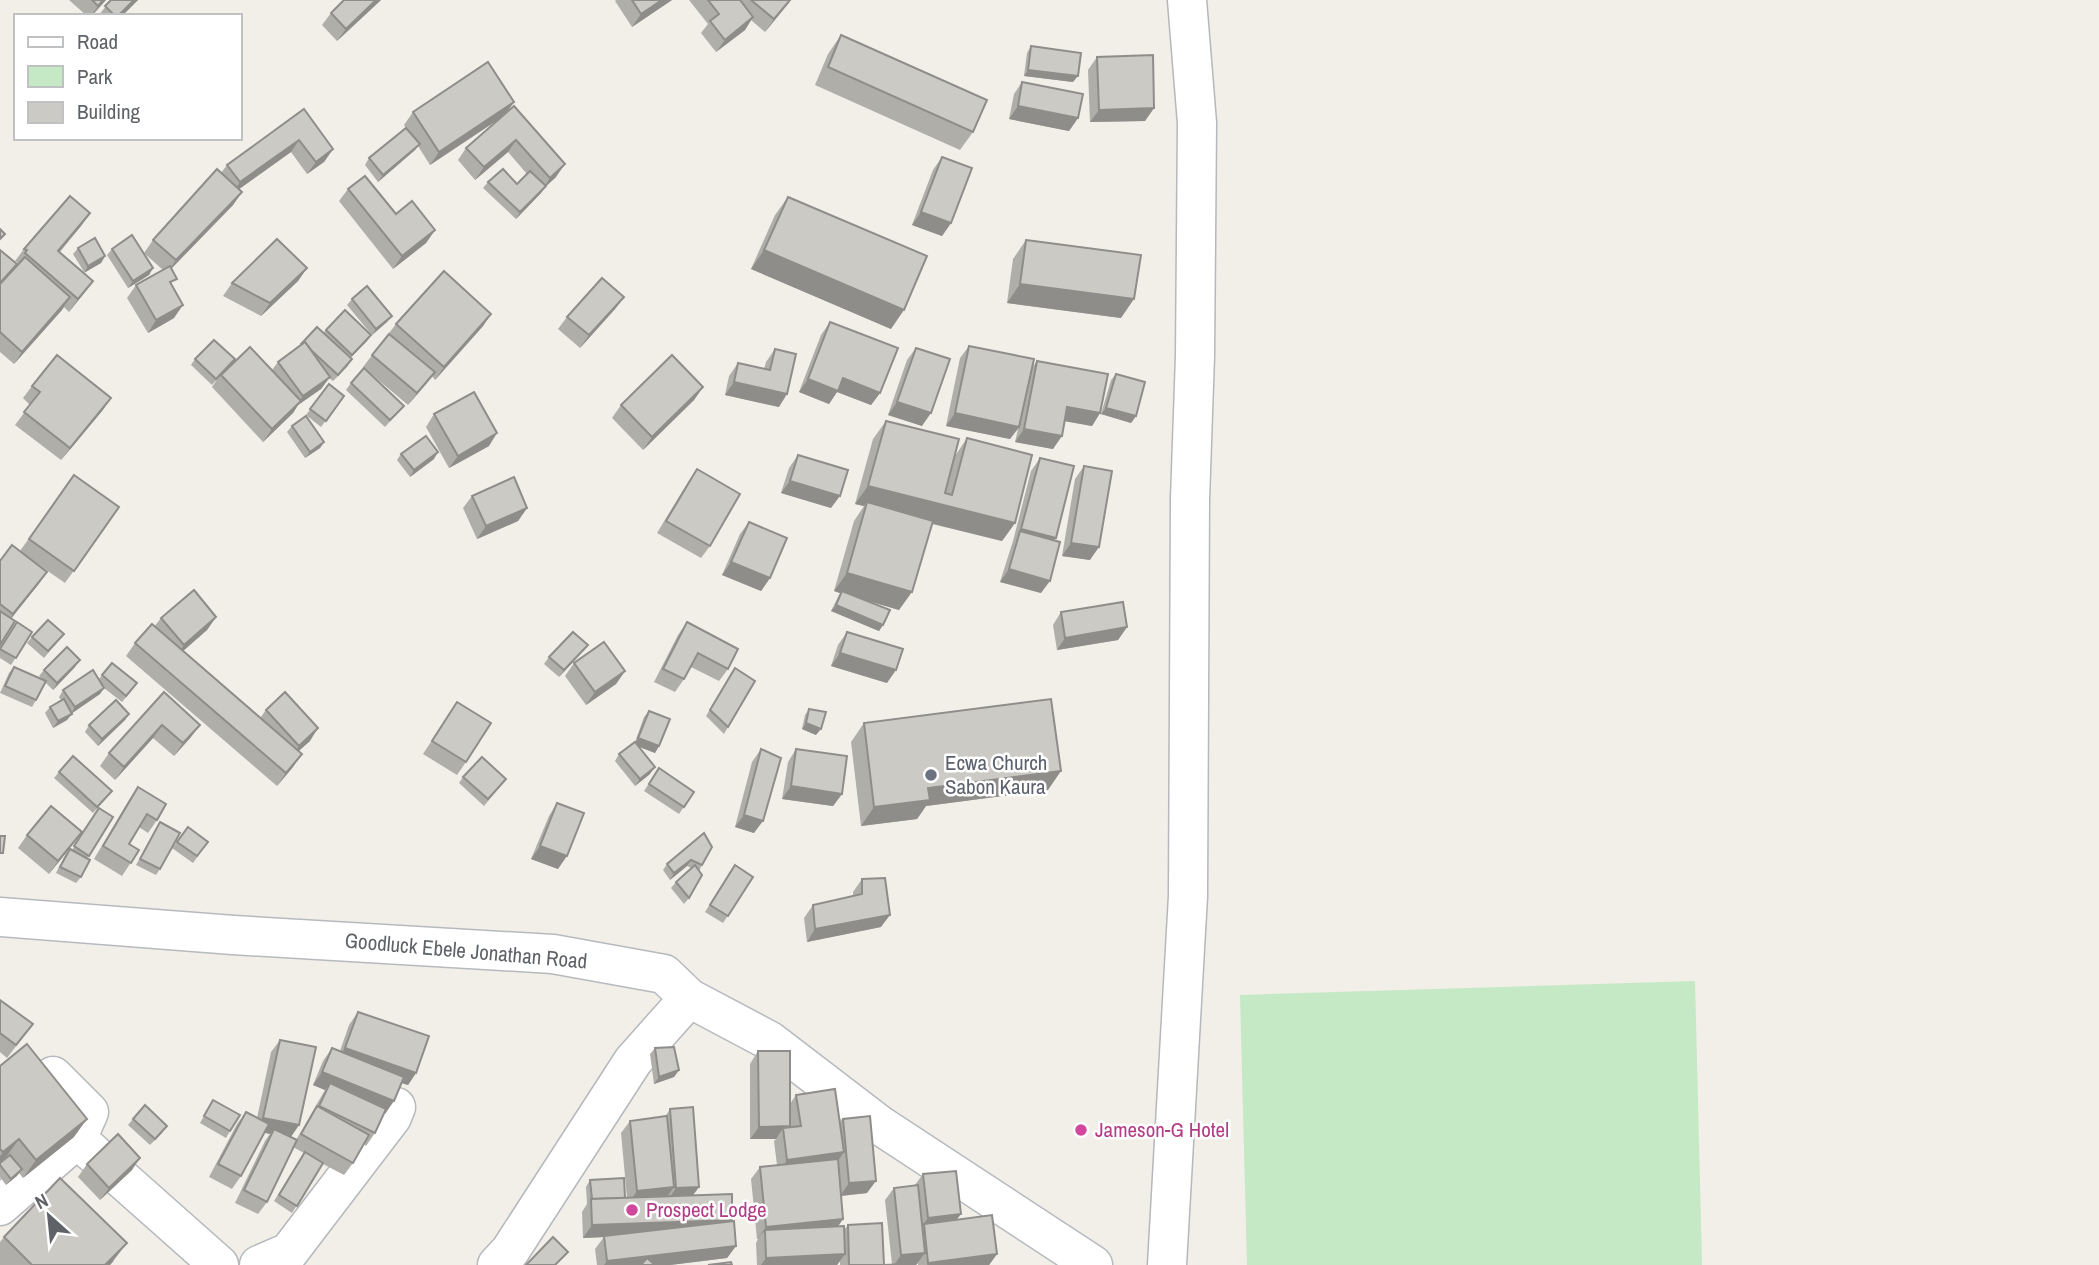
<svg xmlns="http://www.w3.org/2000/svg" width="2099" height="1265" viewBox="0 0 2099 1265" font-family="'Archivo Narrow',sans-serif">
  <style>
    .green { fill: #c5e8c5 }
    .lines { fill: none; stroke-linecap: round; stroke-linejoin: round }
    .street-casing { stroke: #b5b8bc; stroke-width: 41 }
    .secondary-casing { stroke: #b6babf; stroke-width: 41 }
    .street { stroke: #fff; stroke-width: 38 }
    .secondary { stroke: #fff; stroke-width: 38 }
    .wall { fill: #afaea9 }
    .shaded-wall { fill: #8f8d8a }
    .building { fill: #cccac5; stroke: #8f8d8a; stroke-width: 2 }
    .worship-dot { fill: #6b7280; stroke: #fff; stroke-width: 2.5 }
    .hotel-dot { fill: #d1479c; stroke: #fff; stroke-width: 2.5 }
    .labels { text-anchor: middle; stroke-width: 5; stroke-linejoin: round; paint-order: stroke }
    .worship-label { font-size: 21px; fill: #5b616d; stroke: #fff; text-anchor: start }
    .street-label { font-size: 21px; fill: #5f6368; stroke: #fff }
    .hotel-label { font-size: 21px; fill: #b23c85; stroke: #fff; text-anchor: start }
  </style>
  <rect width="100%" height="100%" fill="#f1efe8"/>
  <!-- green -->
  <polygon class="green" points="1695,981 1702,1265 1247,1265 1240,995"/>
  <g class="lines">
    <defs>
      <g id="street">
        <polyline points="53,1076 89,1112 77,1139 219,1265"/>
        <polyline points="0,1206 77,1139"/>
        <polyline points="259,1265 289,1252 392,1117 396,1107"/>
        <polyline points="497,1265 510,1251 633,1061 689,998"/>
        <polyline points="1167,1265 1188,896 1190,499 1195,356 1197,123 1187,0"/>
      </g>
      <polyline id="secondary" points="0,917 233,935 553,954 664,974 689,998 770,1041 881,1126 1093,1265"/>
    </defs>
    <!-- street casing -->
    <use href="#street" class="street-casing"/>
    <!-- secondary casing -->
    <use href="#secondary" class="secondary-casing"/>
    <!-- street -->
    <use href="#street" class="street"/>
    <!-- secondary -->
    <use href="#secondary" class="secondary"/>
  </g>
  <!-- wall -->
  <g class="wall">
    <polygon points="69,0 106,0 92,16 87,16"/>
    <polygon points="111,0 138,0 122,16 98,16"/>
    <polygon points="381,0 337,41 322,25 331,13"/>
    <polygon points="616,0 672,0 632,27 615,1"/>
    <polygon points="689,0 791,0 765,32 751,20 745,30 716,52 701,33 708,24"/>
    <polygon points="841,35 973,132 960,150 815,85 828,54"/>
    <polygon points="1031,46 1073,82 1024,76 1027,53"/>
    <polygon points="1097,57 1154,108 1145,121 1090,122 1088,70"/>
    <polygon points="1022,82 1078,118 1069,131 1009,119 1014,94"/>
    <polygon points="514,102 506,113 556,177 546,186 541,193 516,219 483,188 488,182 517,184 527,174 508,152 475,180 458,160 466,148 502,117 430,165 418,146 415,150 378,182 365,165 369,158 406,128 404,125 413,112"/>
    <polygon points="304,109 333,149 324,162 307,174 291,152 239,189 242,192 233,205 171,269 174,318 148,333 127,298 136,285 163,270 144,253 153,240 221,173 227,165"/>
    <polygon points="942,157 951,223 942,236 912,225 933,170"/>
    <polygon points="348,189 396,214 435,230 426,243 393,269 339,201"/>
    <polygon points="788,197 891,329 751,269 775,215"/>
    <polygon points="90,213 81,226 60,252 84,272 73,254 78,248 105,256 101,263 84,272 84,293 69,312 64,307 14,364 0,352 0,250 10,272 18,263 15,261 24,249"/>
    <polygon points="1026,240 1121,318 1007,303 1013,259"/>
    <polygon points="112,249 153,268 149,275 128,288 107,255"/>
    <polygon points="307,268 298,281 261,316 223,296 232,283"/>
    <polygon points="624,297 615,309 580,348 558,329 567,317"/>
    <polygon points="352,299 387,322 372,335 347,305"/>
    <polygon points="491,314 483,326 435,380 432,376 408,405 363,367 396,324"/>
    <polygon points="830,322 880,393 871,405 837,392 829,404 799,392 821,335"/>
    <polygon points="326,330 367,341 350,358 348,366 333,381 329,378 321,389 298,405 293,413 263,442 212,387 218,378 212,385 191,365 195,359 228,368 272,370 278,362 300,346 302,343 323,333"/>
    <polygon points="969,346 1031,369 1037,361 1100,413 1092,426 1065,421 1053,449 1015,442 1018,429 1010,439 946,426 960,358"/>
    <polygon points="916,348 922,426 888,415 907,360"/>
    <polygon points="775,349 779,407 725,395 729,376 738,363 764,369 766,362"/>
    <polygon points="1116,374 1136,416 1131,423 1101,414 1111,380"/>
    <polygon points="351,383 404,406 385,427 346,390"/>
    <polygon points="329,384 344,396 321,427 306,415"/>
    <polygon points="32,386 111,398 102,411 61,460 15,425 30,405 23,398"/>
    <polygon points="703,387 694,400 643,450 612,418 621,405"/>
    <polygon points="434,414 489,446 449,468 426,427"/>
    <polygon points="886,421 955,456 967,438 1015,523 1002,541 932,524 899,610 866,600 883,625 879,631 831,611 840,593 834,591 854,521 864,506 855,504 873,439"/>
    <polygon points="292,426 324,442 320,448 305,458 287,432"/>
    <polygon points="401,454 434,459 410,477 397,460"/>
    <polygon points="798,455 831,508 781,493 789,468"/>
    <polygon points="1040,458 1054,540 1041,593 1000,582 1013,541 1031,471"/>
    <polygon points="1084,466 1090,560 1062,556 1075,479"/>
    <polygon points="697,469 710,546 701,558 657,533 688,482"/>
    <polygon points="74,475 119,507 65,583 29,558 47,572 11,619 0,645 0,561 20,551"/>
    <polygon points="472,496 527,508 518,521 477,539 463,508"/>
    <polygon points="749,522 770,578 761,591 722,575 740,534"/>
    <polygon points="1061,612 1127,627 1118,640 1057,650 1053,625"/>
    <polygon points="216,617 207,630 183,651 260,718 266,710 310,741 298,751 293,767 277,786 126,656 135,643 154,627 161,618"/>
    <polygon points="687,622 728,669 719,681 691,667 684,679 675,692 654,682 678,635"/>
    <polygon points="32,632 11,665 0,658 0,648"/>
    <polygon points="847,632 887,683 831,666 838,645"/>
    <polygon points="64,634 44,658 27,643 32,637"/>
    <polygon points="588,645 583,651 559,677 544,664 549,657"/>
    <polygon points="574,663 625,671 616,684 586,705 565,676"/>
    <polygon points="14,667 42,679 39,676 44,670 75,667 53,690 45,682 36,700 32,707 0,693 9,673"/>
    <polygon points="102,675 132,690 122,702 104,688 100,694 71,713 67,720 53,728 45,713 50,707 61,700 59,697 63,690 99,679"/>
    <polygon points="731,675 728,727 724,734 706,716"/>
    <polygon points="164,692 191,737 174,756 153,738 115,780 100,766 109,753"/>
    <polygon points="457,702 466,762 457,775 423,754"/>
    <polygon points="809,709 816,735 802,729 805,715"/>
    <polygon points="649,711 659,746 655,753 638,746 650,774 635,786 615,761 619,754 635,742 644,717"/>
    <polygon points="129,714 125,720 98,746 85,732 89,725"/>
    <polygon points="864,723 1048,790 926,806 917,819 861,826 851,742"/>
    <polygon points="761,749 754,833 735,827 752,762"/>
    <polygon points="796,749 842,794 833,806 782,799 788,762"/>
    <polygon points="659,768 694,792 679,814 644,791"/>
    <polygon points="59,772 107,797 93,813 54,778"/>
    <polygon points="463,777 506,779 484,806 459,783"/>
    <polygon points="138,787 157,820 148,833 139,827 129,844 139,850 122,876 94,859 129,800"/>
    <polygon points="557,803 558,869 531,859 549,816"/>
    <polygon points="99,808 113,817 87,858 81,877 76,883 56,873 65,855 70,849 72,850"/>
    <polygon points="160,822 160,869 156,875 136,865"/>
    <polygon points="188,827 208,842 193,863 172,848"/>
    <polygon points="704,833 702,865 699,871 689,898 684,904 671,888 676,882 691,868 687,866 670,880 663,870 667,864"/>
    <polygon points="27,835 73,844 49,874 18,848"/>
    <polygon points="735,865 753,877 723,923 705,912"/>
    <polygon points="862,879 881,927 807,942 804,918 813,905 853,896 853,892"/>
    <polygon points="0,1000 33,1024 7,1058 0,1052"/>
    <polygon points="358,1012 416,1073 408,1085 401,1083 385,1114 384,1113 375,1133 366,1146 364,1144 353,1163 344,1175 323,1164 292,1213 274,1201 304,1153 293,1147 267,1202 258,1214 235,1203 265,1141 270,1134 265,1133 241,1176 232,1189 209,1177 237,1124 246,1112 257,1118 271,1052 280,1040 299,1125 291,1137 296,1140 325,1090 313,1085 323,1061 332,1048 340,1051 349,1025"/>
    <polygon points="655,1048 679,1070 674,1077 654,1084 650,1054"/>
    <polygon points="758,1051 790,1104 796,1095 840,1123 843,1119 867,1193 841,1196 843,1219 838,1226 844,1230 848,1225 884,1265 892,1264 885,1200 894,1188 915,1185 923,1174 957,1219 997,1254 989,1265 918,1265 918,1263 916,1265 840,1265 840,1261 837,1265 757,1265 756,1243 758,1239 757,1239 751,1179 760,1167 777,1165 774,1141 776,1139 750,1139 750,1064"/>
    <polygon points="0,1066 74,1137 23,1178 19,1173 6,1185 0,1177 0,1163 7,1158 6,1157 0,1162"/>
    <polygon points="213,1100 230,1131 226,1138 200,1123"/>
    <polygon points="670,1109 699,1187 693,1195 731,1221 736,1246 727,1258 670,1265 597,1265 595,1249 604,1237 583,1238 582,1212 587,1204 586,1187 590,1180 625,1198 627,1198 621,1133 630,1121 665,1117"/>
    <polygon points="133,1119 163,1132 150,1145 128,1125"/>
    <polygon points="87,1164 132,1170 100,1200 78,1177"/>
    <polygon points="4,1237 114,1261 110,1265 0,1265 0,1242"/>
  </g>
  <!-- shaded-wall -->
  <g class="shaded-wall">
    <polygon points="103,0 106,0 91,16 98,6"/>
    <polygon points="134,0 138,0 122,16 118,16"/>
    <polygon points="376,0 381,0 337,41 346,29"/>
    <polygon points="662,0 672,0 632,27 641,14"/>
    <polygon points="790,0 791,0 765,32 774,19"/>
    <polygon points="753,17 745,30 716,52 725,40"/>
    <polygon points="1028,70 1078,76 1073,82 1024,76"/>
    <polygon points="514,102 505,115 430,165 439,152"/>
    <polygon points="1018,106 1078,118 1069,131 1009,119"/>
    <polygon points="1154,108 1145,121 1090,122 1099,110"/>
    <polygon points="299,140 291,152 231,195 240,182"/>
    <polygon points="516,140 508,152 475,180 484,167"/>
    <polygon points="420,144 415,150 378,182 383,175"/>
    <polygon points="333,149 324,162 307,174 316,162"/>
    <polygon points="565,164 556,177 541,191 550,178"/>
    <polygon points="546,186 541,193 516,219 520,212"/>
    <polygon points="242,192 233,205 167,273 176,260"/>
    <polygon points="921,212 951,223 942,236 912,225"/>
    <polygon points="90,213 81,226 49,263 58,251"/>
    <polygon points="435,230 426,243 393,269 402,256"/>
    <polygon points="764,250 904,310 891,329 751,269"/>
    <polygon points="105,256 101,263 84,273 88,266"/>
    <polygon points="153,268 149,275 128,288 133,281"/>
    <polygon points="307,268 298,281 261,316 270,303"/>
    <polygon points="93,281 84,293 69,312 78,299"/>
    <polygon points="1020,284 1134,299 1121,318 1007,303"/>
    <polygon points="70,297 62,310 14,364 22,352"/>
    <polygon points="624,297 615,309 580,348 589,335"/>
    <polygon points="183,305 174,318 148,333 156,320"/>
    <polygon points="491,314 483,326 435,380 444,367"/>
    <polygon points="392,316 387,322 372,335 376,329"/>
    <polygon points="371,335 367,341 347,361 352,355"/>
    <polygon points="435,372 426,384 408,405 417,393"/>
    <polygon points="330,377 321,389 298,405 293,413 263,442 272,429 295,407 303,396"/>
    <polygon points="843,378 880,393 871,405 837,392 829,404 799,392 808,379"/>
    <polygon points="734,382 787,394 779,407 725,395"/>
    <polygon points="703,387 694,400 643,450 652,437"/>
    <polygon points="111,398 102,411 61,460 70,448"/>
    <polygon points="897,402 931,413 922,426 888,415"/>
    <polygon points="1067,407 1100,413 1092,426 1058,420"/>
    <polygon points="1106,408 1136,416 1131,423 1101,414"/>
    <polygon points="955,413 1019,427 1010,439 946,426"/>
    <polygon points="1024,429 1062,436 1053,449 1015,442"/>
    <polygon points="497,433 489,446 449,468 458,456"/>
    <polygon points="324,442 320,448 305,458 310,452"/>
    <polygon points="438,452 434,459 410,477 414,470"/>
    <polygon points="790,481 840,496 831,508 781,493"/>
    <polygon points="868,486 1015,523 1002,541 866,507 867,502 864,506 855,504"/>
    <polygon points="527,508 518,521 477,539 486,526"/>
    <polygon points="1021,529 1056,538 1047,551 1020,531"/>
    <polygon points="1071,543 1099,547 1090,560 1062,556"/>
    <polygon points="731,562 770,578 761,591 722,575"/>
    <polygon points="1009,569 1050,581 1041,593 1000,582"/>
    <polygon points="47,572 38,585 4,627 13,614"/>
    <polygon points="847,573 912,592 899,610 841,593 842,591 840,593 834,591"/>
    <polygon points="836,605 883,625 879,631 831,611"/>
    <polygon points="216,617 207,630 175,658 184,645"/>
    <polygon points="1127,627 1118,640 1057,650 1065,638"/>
    <polygon points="588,645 583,651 559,677 564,670"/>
    <polygon points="840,653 896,670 887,683 831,666"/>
    <polygon points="80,660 75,667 53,690 57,683"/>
    <polygon points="625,671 616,684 586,705 595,692"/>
    <polygon points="104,688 100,694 71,714 75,707"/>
    <polygon points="72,714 67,720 53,728 58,721"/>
    <polygon points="129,714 125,720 98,746 102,739"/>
    <polygon points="806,723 821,729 816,735 802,729"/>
    <polygon points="162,725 153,738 115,780 124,767"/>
    <polygon points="200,725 191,737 174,756 183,743"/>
    <polygon points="318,728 310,741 291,758 299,746"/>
    <polygon points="638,738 659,746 655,753 634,745"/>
    <polygon points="302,754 293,767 277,786 286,773"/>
    <polygon points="655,767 650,774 635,786 640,779"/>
    <polygon points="1061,771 1048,790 926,806 917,819 861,826 874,807 928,788"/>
    <polygon points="791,786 842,794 833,806 782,799"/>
    <polygon points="744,815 763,821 754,833 735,827"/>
    <polygon points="82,832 73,844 49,874 58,861"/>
    <polygon points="540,846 567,856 558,869 531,859"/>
    <polygon points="691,860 687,866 670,880 674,873"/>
    <polygon points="890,915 881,927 807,942 815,929"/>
    <polygon points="345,1048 416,1073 408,1085 336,1061"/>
    <polygon points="679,1070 674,1077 654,1084 659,1077"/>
    <polygon points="322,1072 394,1101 385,1114 327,1090 330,1083 325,1090 313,1085"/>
    <polygon points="263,1118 299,1125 290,1138 274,1129 270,1134 255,1130"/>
    <polygon points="87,1119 74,1137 23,1178 36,1160"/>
    <polygon points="790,1126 784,1135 783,1128 776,1139 750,1139 759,1127"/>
    <polygon points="19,1139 6,1157 0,1162 0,1156 3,1152"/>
    <polygon points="844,1152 835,1165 779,1173 787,1160"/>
    <polygon points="140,1158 132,1170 100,1200 109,1188"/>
    <polygon points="22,1169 17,1176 6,1185 11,1179"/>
    <polygon points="876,1181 867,1193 840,1196 849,1183"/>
    <polygon points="674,1187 665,1200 628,1204 637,1191"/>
    <polygon points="699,1187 690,1199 667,1201 676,1188"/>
    <polygon points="961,1214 952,1226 924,1224 919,1230 928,1218"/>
    <polygon points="843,1219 834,1232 765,1230 757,1239 766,1227"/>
    <polygon points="732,1220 723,1232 583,1238 592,1225"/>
    <polygon points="127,1243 110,1265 105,1265"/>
    <polygon points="736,1246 727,1258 670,1265 604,1265 607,1261"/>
    <polygon points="925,1253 916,1265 894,1265 901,1255"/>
    <polygon points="845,1254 837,1265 761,1265 766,1258"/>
    <polygon points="997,1254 989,1265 927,1265 928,1263"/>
  </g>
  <!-- building -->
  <g class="building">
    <polygon points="92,0 103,0 98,6"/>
    <polygon points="111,0 134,0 118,16 115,16 105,6"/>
    <polygon points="344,0 376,0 346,29 331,13"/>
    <polygon points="632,0 662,0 641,14"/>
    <polygon points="708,0 740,0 753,17 725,40 710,21 719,14"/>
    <polygon points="751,0 790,0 774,19"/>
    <polygon points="841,35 987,100 973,132 828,67"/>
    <polygon points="1031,46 1081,53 1078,76 1028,70"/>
    <polygon points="1153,55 1154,108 1099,110 1097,57"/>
    <polygon points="488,62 514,102 439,152 413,112"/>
    <polygon points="1022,82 1083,94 1078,118 1018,106"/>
    <polygon points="514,106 565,164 550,178 516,140 484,167 466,148"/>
    <polygon points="304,109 333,149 316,162 299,140 240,182 227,165"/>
    <polygon points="406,128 420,144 383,175 369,158"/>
    <polygon points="942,157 972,168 951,223 921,212"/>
    <polygon points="217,169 242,192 176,260 153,240"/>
    <polygon points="503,169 517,184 530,171 546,186 520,212 488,182"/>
    <polygon points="365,176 396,214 412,201 435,230 402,256 348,189"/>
    <polygon points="70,196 90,213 58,251 93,281 78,299 25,253 27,250 24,249"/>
    <polygon points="788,197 927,256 904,310 764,250"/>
    <polygon points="0,229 5,234 0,239"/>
    <polygon points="132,235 153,268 133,281 112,249"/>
    <polygon points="95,238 105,256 88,266 78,248"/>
    <polygon points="277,239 307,268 270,303 232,283"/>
    <polygon points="1026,240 1141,255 1134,299 1020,284"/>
    <polygon points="0,250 17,264 0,283"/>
    <polygon points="25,257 70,297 22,352 0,332 0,284"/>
    <polygon points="170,266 177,279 170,282 183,305 156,320 136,285"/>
    <polygon points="444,271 491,314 444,367 396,324"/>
    <polygon points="602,278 624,297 589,335 567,317"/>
    <polygon points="367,286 392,316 376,329 352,299"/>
    <polygon points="345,310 371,335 352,355 326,330"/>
    <polygon points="830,322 898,348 880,393 843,378 838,391 808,379"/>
    <polygon points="317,327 352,359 338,375 312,351 305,342 303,343 302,343"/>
    <polygon points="389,334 435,372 417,393 372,355"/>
    <polygon points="214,340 235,359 216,379 195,359"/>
    <polygon points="305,342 330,377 303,396 278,362"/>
    <polygon points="969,346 1034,359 1019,427 955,413"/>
    <polygon points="250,347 301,401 272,429 221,375"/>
    <polygon points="916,348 950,359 931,413 897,402"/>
    <polygon points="775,349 796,354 787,394 734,382 738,363 770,370"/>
    <polygon points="57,355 111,398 70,448 24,412 40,392 32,386"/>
    <polygon points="672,355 703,387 652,437 621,405"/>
    <polygon points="1037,361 1108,374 1100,413 1067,407 1062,436 1024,429"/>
    <polygon points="364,368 404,406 390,420 351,383"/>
    <polygon points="1116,374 1145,382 1136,416 1106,408"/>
    <polygon points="329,384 344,396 326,421 310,409"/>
    <polygon points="474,392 497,433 458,456 434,414"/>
    <polygon points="306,416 324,442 310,452 292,426"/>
    <polygon points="886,421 959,439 945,493 952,495 967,438 1032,455 1015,523 868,486"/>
    <polygon points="426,436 438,452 414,470 401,454"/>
    <polygon points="798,455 848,470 840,496 790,481"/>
    <polygon points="1040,458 1074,466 1056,538 1021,529"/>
    <polygon points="1084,466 1112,471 1099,547 1071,543"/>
    <polygon points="697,469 740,494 710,546 666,521"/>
    <polygon points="74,475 119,507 74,571 29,539"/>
    <polygon points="514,477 527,508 486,526 472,496"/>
    <polygon points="867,502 933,521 912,592 847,573"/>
    <polygon points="749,522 787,538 770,578 731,562"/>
    <polygon points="1020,531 1060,542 1050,581 1009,569"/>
    <polygon points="12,545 47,572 13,614 0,604 0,561"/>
    <polygon points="194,590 216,617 184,645 161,618"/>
    <polygon points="842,591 890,610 883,625 836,605"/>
    <polygon points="1123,602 1127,627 1065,638 1061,612"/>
    <polygon points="0,611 15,621 0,645"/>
    <polygon points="48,620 64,634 48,651 32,637"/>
    <polygon points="17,622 32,632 16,658 0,649"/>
    <polygon points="687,622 738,649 728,669 698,653 684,679 663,669"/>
    <polygon points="152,624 302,754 286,773 135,643"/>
    <polygon points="573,632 588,645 564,670 549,657"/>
    <polygon points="847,632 903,649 896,670 840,653"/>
    <polygon points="604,642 625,671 595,692 574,663"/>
    <polygon points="67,647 80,660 57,683 44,670"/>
    <polygon points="112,663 137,683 126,696 102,675"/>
    <polygon points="14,667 46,681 36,700 5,686"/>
    <polygon points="735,668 755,681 728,727 710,710"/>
    <polygon points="93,670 104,688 75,707 63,690"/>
    <polygon points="164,692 200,725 183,743 162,725 124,767 109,753"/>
    <polygon points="285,692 318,728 299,746 266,710"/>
    <polygon points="64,699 72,714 58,721 50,707"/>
    <polygon points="1051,699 1061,771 928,788 930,800 874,807 864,723"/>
    <polygon points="116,700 129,714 102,739 89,725"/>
    <polygon points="457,702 491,723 466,762 432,741"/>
    <polygon points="809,709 826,712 821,729 806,723"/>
    <polygon points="649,711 670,719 659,746 638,738"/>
    <polygon points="635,742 655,767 640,779 619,754"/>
    <polygon points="761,749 781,758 763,821 744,815"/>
    <polygon points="796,749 847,756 842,794 791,786"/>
    <polygon points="73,756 112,791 97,807 59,772"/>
    <polygon points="482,757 506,779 488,799 463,777"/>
    <polygon points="659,768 694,792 684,807 649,784"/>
    <polygon points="138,787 166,804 157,820 147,814 129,844 139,850 131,863 103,846"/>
    <polygon points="557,803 584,813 567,856 540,846"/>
    <polygon points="51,806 82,832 58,861 27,835"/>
    <polygon points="99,808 113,817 89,856 74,846"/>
    <polygon points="160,822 180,833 160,869 140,859"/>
    <polygon points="188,827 208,842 197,856 177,842"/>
    <polygon points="704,833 712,847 702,865 691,860 674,873 667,864"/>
    <polygon points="0,836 5,836 3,853 0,853"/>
    <polygon points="70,849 90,860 81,877 60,867"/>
    <polygon points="695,865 702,875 689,898 676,882"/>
    <polygon points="735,865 753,877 728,916 710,905"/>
    <polygon points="885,878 890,915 815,929 813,905 862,894 862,879"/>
    <polygon points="0,1000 33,1024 16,1045 0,1033"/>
    <polygon points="358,1012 429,1036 416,1073 345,1048"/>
    <polygon points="280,1040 316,1047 299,1125 263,1118"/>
    <polygon points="27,1044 87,1119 36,1160 19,1139 3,1152 0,1149 0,1066"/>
    <polygon points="674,1047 679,1070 659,1077 655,1048"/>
    <polygon points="332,1048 404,1077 394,1101 322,1072"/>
    <polygon points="758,1051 790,1051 790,1126 759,1127"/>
    <polygon points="330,1083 386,1109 375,1133 319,1106"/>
    <polygon points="835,1089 844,1152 787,1160 783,1128 801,1126 796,1095"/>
    <polygon points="213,1100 240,1115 230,1131 204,1116"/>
    <polygon points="145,1105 167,1126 155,1139 133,1119"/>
    <polygon points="317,1106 369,1135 353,1163 301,1134"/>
    <polygon points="693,1107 699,1187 676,1188 670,1109"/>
    <polygon points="246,1112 269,1124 241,1176 218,1164"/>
    <polygon points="667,1116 674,1187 637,1191 630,1121"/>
    <polygon points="870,1116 876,1181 849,1183 843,1119"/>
    <polygon points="274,1129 297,1140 267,1202 244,1190"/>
    <polygon points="118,1134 140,1158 109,1188 87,1164"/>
    <polygon points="305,1152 323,1163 297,1206 279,1195"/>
    <polygon points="10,1155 22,1169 11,1179 0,1165 0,1163"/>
    <polygon points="838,1159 843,1219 766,1227 760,1167"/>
    <polygon points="956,1171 961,1214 928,1218 923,1174"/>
    <polygon points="60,1178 127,1243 105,1265 32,1265 4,1237"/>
    <polygon points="624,1178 625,1198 592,1199 590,1180"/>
    <polygon points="918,1185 925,1253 901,1255 894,1188"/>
    <polygon points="732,1194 732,1220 592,1225 591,1199"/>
    <polygon points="992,1215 997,1254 928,1263 924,1224"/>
    <polygon points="734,1221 736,1246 607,1261 604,1236"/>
    <polygon points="882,1223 884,1265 908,1264 908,1265 849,1265 848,1225"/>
    <polygon points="844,1226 845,1254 766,1258 765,1230"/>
    <polygon points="553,1237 568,1252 555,1265 526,1265"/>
    <polygon points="647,1258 655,1265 641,1265"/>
    <polygon points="731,1262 732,1265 708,1265"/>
  </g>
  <!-- markers -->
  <circle class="worship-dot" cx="931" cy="775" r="7"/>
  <g class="hotel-dot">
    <circle cx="1081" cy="1130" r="7"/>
    <circle cx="632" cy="1210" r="7"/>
  </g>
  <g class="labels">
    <!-- worship labels -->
    <g class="worship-label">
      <text x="945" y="770">Ecwa Church<tspan x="945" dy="24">Sabon Kaura</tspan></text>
    </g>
    <!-- street labels -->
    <g class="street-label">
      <text transform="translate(466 951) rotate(5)" y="7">Goodluck Ebele Jonathan Road</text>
    </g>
    <!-- hotel labels -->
    <g class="hotel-label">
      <text x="1095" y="1137">Jameson-G Hotel</text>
      <text x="646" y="1217">Prospect Lodge</text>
    </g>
  </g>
  <!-- legend -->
  <rect x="14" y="14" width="228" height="126" fill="#ffffff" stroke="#bfc1c3" stroke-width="2"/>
  <rect x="28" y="37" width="35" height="10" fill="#ffffff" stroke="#bfc1c3" stroke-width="2"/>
  <text x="77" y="49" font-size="21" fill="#5f6368">Road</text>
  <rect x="28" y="66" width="35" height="21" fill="#c5e8c5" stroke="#bfc1c3" stroke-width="2"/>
  <text x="77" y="84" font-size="21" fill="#5f6368">Park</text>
  <rect x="28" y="102" width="35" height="21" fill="#cccac5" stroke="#bfc1c3" stroke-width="2"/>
  <text x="77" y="119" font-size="21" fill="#5f6368">Building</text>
  <!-- north arrow -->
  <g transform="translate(49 1216) rotate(333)" stroke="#ffffff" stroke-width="5" paint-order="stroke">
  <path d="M0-5L12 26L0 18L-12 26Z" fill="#5f6368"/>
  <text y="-10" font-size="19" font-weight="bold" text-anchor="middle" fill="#5f6368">N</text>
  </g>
</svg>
